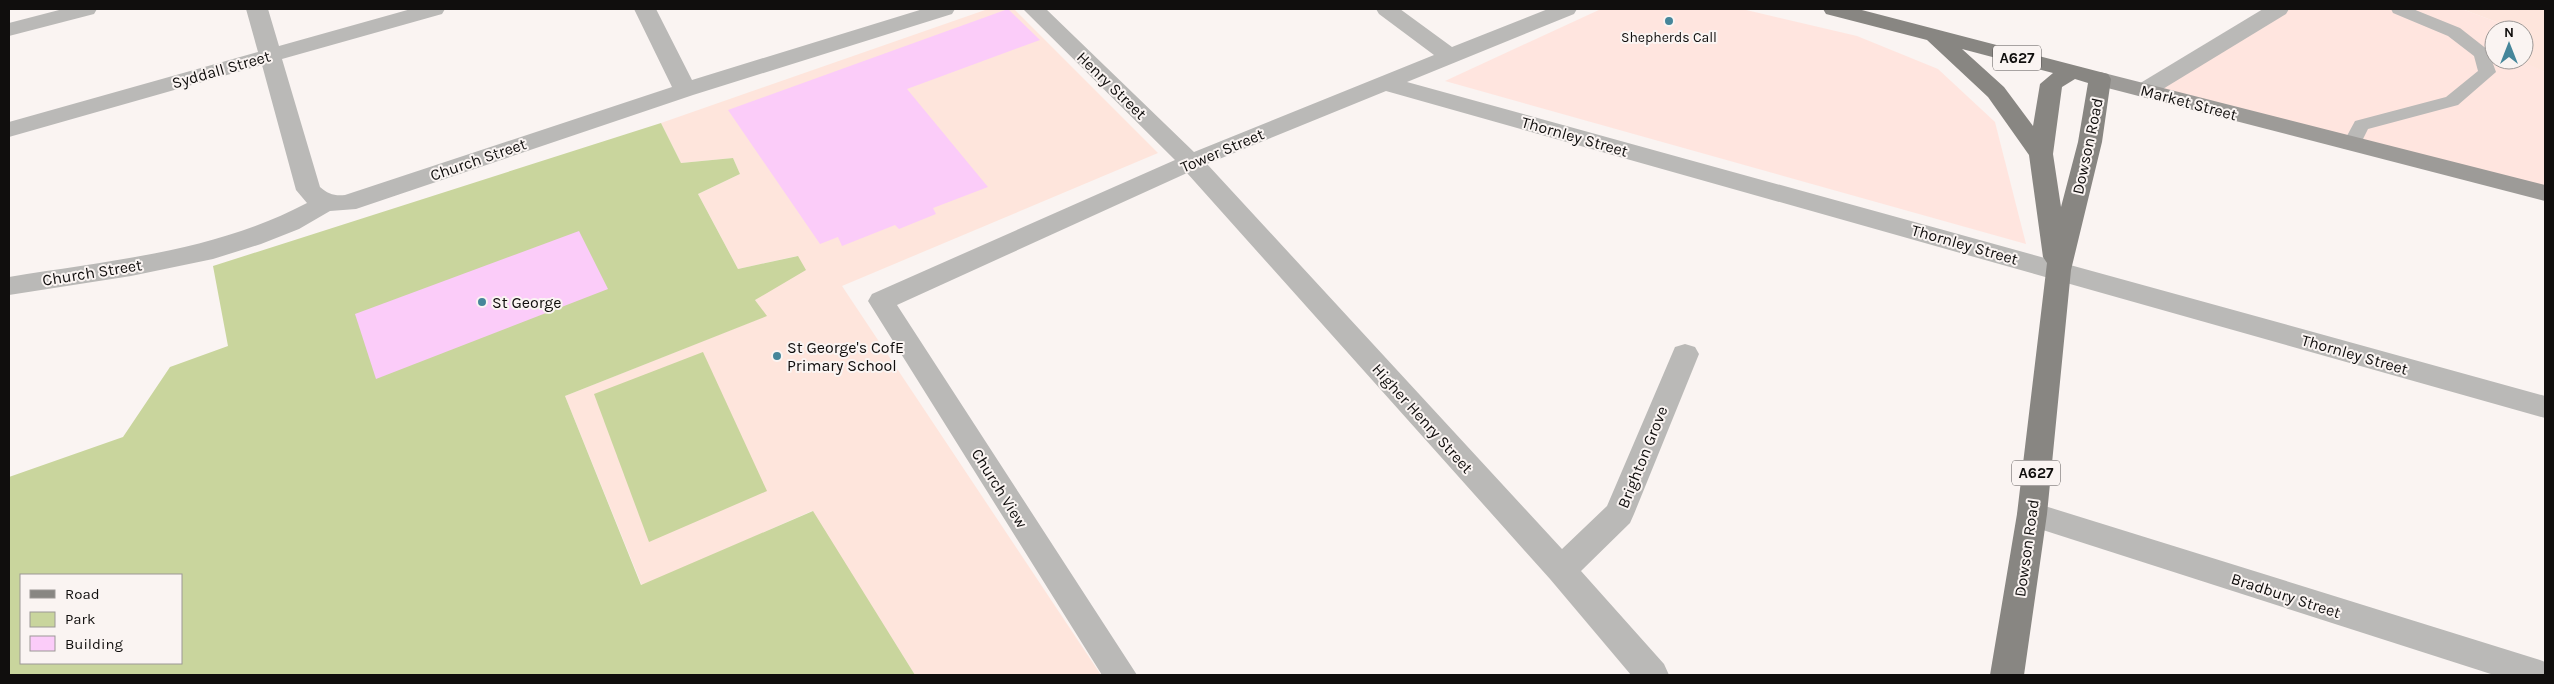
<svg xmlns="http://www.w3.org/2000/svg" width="2554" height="684" viewBox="0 0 2554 684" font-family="Karla,sans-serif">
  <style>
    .commercial { fill: #ffe5df }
    .education { fill: #fee5dc }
    .green { fill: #c9d59d; fill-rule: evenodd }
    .building { fill: #fbccf9 }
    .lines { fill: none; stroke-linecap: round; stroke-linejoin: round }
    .service { fill: #bab9b7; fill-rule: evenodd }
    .minor { fill: #bab9b7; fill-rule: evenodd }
    .secondary { fill: #9d9b98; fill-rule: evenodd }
    .primary { fill: #888682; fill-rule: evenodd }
    .poi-dot { fill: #46869a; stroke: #faf4f2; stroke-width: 2 }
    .labels { text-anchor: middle; stroke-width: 4; stroke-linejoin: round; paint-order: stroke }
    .far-poi-label { font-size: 14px; fill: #100e0d; stroke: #faf4f2 }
    .shield { fill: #faf4f2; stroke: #565352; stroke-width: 1 }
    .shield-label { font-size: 15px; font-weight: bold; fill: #100e0d }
    .street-label { font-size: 16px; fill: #100e0d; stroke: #faf4f2 }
    .poi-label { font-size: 16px; fill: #100e0d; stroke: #faf4f2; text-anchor: start }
  </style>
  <rect width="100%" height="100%" fill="#faf4f2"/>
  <!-- commercial -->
  <g class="commercial">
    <polygon points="1601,9 1742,9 1857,36 1938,69 1995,122 2026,244 1445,81"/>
    <polygon points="2278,9 2462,9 2510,27 2511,30 2494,30 2494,60 2521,60 2545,72 2545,193 2145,90"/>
  </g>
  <!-- education -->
  <g class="education">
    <polygon points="988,9 1014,9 1158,153 842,286 1101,675 915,675 812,511 642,586 565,396 766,316 755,300 797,256 738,269 698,194 740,174 733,158 681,163 661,123"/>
    <polygon points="2462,9 2545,9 2545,72 2521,61 2524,60 2524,30 2511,30 2510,27"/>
  </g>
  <!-- green -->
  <g class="green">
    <path d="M 661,123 L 681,163 L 733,158 L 740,174 L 698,194 L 738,269 L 798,256 L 806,270 L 755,300 L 767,316 L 565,396 L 641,585 L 813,511 L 915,675 L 9,675 L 9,477 L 123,437 L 170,367 L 228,346 L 213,266 ZM 21,575 L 181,575 L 181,663 L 21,663 Z"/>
    <polygon points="703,352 767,491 649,542 594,394"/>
  </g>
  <!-- building -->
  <g class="building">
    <polygon points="1008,9 1040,40 907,89 988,187 933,208 936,214 899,229 895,225 842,246 838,237 820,244 728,110"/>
    <polygon points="579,231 608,289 376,379 355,314"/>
  </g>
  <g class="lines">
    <!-- service -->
    <polygon class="service" points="2391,9 2413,9 2460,28 2488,50 2496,72 2458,105 2368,129 2358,149 2344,149 2342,145 2355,121 2446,97 2478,71 2474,56 2448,36 2393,13"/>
    <!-- minor -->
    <g class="minor">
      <polygon points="63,9 97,9 94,14 9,36 9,23"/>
      <path d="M 246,9 L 268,9 L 279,46 L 411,9 L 445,9 L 442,14 L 282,59 L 320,187 C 328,194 334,196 345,195 L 672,87 L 634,9 L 656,9 L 692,80 L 923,9 L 955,9 L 952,14 L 693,95 L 356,209 L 330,211 L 299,229 L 261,244 L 213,259 L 131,276 L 9,295 L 9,277 C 111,260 214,252 307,203 L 296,190 L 262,65 L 9,137 L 9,122 L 258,52 Z"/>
      <polygon points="1023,9 1046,9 1194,152 1434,55 1379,14 1376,9 1400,9 1452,47 1548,9 1577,9 1574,14 1407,82 2545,396 2545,418 1386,91 1207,164 1562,549 1607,506 1675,347 1685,344 1695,347 1699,354 1634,514 1630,523 1581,571 1664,664 1669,675 1631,675 1550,579 1187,173 897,305 1137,675 1102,675 868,301 872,294 1175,160"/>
      <polygon points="2263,9 2289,9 2286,14 2153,95 2145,97 2137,95 2134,90 2137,85"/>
      <polygon points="2032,502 2540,660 2545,662 2545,675 2494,675 2021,523 2017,514 2021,505"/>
    </g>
    <!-- secondary -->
    <polygon class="secondary" points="2100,72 2545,185 2545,201 2092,84 2089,79 2092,74"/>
    <!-- primary -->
    <path class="primary" d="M 1823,9 L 1858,9 L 2108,74 L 2111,79 L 2102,142 L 2071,270 L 2047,514 L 2024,675 L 1990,675 L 2017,514 L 2047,263 L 2043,257 L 2029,155 L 1988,97 L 1927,40 L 1826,14 ZM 1962,49 L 2053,73 L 2040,84 L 2033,126 L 2004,87 ZM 2075,79 L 2088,83 L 2078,142 L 2061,207 L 2053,154 L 2062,87 Z"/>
  </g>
  <!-- markers -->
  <g class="poi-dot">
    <circle cx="1669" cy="21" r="5"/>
    <circle cx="482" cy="302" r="5"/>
    <circle cx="777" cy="356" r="5"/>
  </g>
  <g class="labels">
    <!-- far-poi labels -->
    <g class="far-poi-label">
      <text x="1669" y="42">Shepherds Call</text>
    </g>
    <!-- shield labels -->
    <g class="shield">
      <rect x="1993" y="45.5" width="48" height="25" rx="4"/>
      <rect x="2012" y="460.5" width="48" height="25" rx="4"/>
    </g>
    <g class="shield-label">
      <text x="2017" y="63">A627</text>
      <text x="2036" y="478">A627</text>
    </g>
    <!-- street labels -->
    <g class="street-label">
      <text transform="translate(221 69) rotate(-16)" y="6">Syddall Street</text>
      <text transform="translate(1112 85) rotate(44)" y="6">Henry Street</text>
      <text transform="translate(2189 102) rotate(15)" y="6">Market Street</text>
      <text transform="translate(1575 136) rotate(16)" y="6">Thornley Street</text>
      <text transform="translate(2087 146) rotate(-78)" y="6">Dowson Road</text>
      <text transform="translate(1222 150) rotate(-23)" y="6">Tower Street</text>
      <text transform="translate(478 159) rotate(-19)" y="6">Church Street</text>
      <text transform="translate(1965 244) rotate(16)" y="6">Thornley Street</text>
      <text transform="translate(92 272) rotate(-9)" y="6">Church Street</text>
      <text transform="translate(2355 354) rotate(16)" y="6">Thornley Street</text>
      <text transform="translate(1423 418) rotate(48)" y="6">Higher Henry Street</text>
      <text transform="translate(1642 457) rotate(-68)" y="6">Brighton Grove</text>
      <text transform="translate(1000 488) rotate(58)" y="6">Church View</text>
      <text transform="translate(2026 548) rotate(-82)" y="6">Dowson Road</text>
      <text transform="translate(2286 595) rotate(18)" y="6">Bradbury Street</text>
    </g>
    <!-- poi labels -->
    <g class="poi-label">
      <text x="492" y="308">St George</text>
      <text x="787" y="353">St George's CofE<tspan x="787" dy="18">Primary School</tspan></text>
    </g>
  </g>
  <!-- border -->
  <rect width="2554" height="684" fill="none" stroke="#100e0d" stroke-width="20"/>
  <!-- legend -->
  <rect x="20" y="574" width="162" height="90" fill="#faf4f2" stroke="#9c9896"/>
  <rect x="30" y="590" width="25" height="8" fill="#888682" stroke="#9c9896"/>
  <text x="65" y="599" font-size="15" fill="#100e0d">Road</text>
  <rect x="30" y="612" width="25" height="15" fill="#c9d59d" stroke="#9c9896"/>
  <text x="65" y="624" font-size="15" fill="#100e0d">Park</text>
  <rect x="30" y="636" width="25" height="15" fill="#fbccf9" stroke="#9c9896"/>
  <text x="65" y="649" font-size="15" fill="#100e0d">Building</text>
  <!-- north arrow -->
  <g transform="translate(2509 45)"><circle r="24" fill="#faf4f2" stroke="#9c9896"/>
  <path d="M0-4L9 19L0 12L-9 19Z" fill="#46869a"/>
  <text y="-8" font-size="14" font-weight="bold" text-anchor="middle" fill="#100e0d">N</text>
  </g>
</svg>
